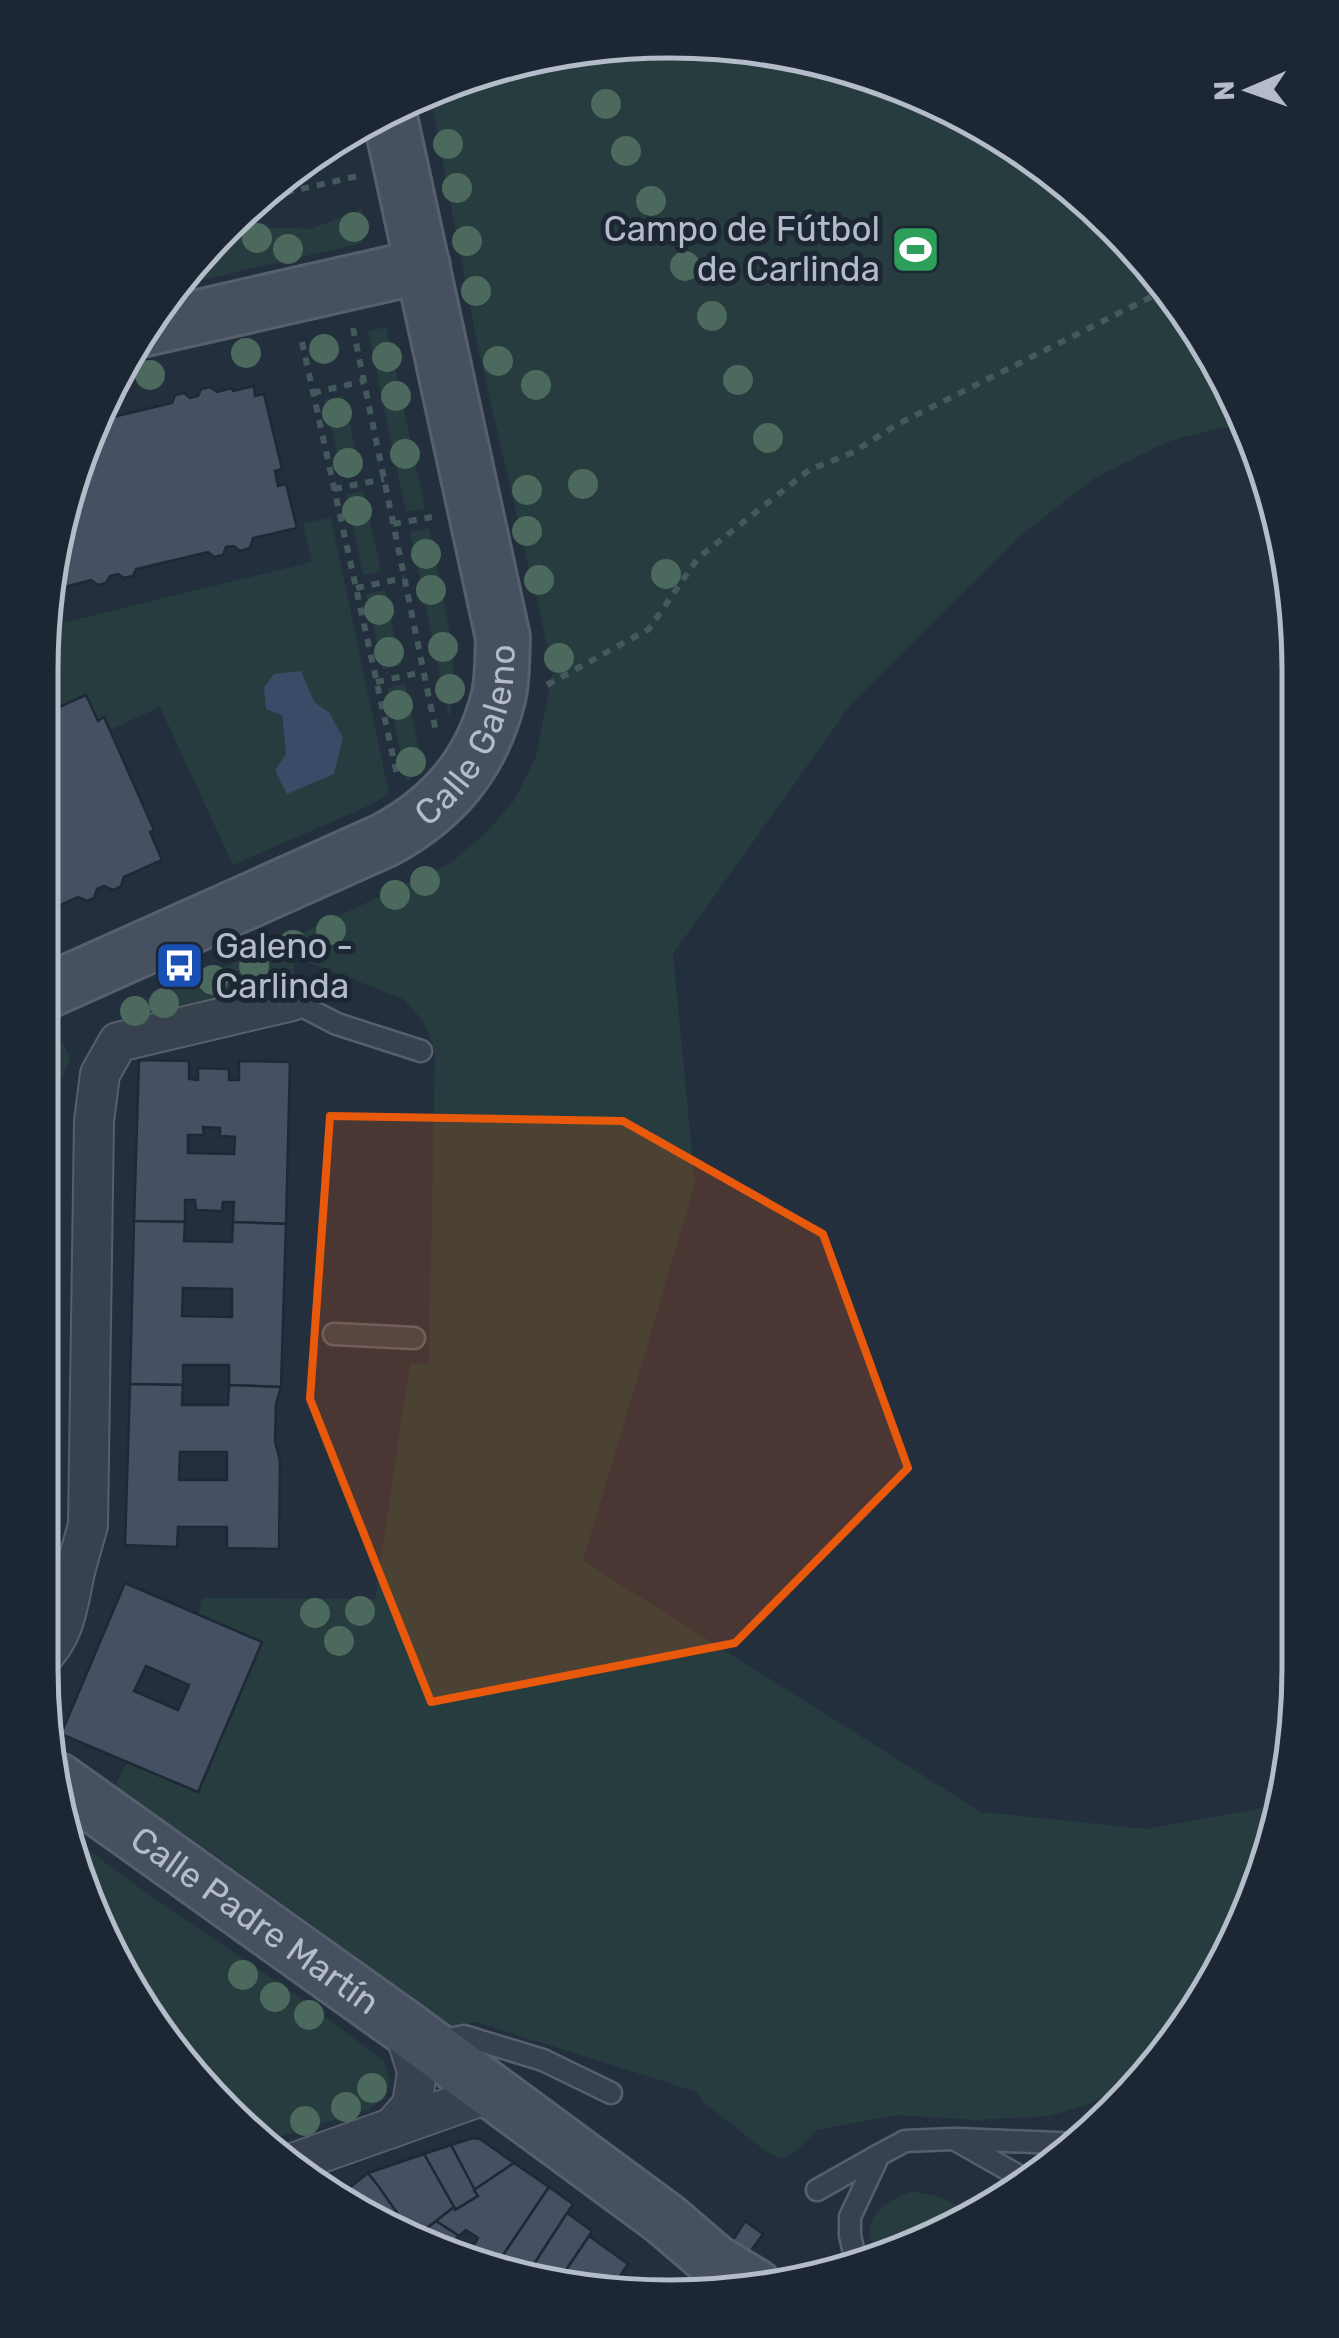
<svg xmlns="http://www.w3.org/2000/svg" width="1339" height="2338" viewBox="0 0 1339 2338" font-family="Rubik,sans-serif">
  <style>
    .green { fill: #263c3f; fill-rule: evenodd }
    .water { fill: #394c67 }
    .building { fill: #455162; stroke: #1f2835; stroke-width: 2.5; fill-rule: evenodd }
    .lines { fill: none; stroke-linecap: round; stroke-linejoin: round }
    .lane-casing { stroke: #565f6c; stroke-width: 25 }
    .street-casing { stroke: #565f6c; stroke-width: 42 }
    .secondary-casing { stroke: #565f6c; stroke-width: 58 }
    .path { stroke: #44595c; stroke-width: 6; stroke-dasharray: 8 8; stroke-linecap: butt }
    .lane { stroke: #38414e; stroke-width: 20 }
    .street { stroke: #38414e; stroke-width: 38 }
    .secondary { stroke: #465061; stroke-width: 52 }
    .tree { fill: #4b6a5d }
    .marked { fill: #e8590c; fill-opacity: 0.2; stroke: #e8590c; stroke-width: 8; stroke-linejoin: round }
    .labels { text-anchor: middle; stroke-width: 10; stroke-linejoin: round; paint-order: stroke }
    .poi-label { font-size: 35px; fill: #b4bcc9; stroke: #1d2633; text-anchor: end }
    .street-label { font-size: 35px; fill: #b4bcc9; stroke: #1d2633 }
    .rim { fill: none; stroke: #b4bcc9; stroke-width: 5 }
  </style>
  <rect width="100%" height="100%" fill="#242f3e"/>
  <!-- green -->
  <g class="green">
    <polygon points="546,52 792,52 1019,146 1115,225 1214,354 1246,425 1211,430 1167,442 1098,476 1022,534 852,703 673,954 695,1184 583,1561 981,1812 1146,1829 1279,1805 1266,1870 1193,2018 1140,2078 1100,2100 1050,2116 976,2120 895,2115 817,2130 794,2153 781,2158 770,2154 705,2104 697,2092 476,2022 451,2026 211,1852 114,1787 128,1761 199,1791 262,1643 199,1615 202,1598 375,1599 410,1364 429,1363 435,1051 424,1022 403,999 295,957 294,974 125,1025 120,1011 281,943 449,864 485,834 513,802 536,757 553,670 478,348 431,100"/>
    <polygon points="362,209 367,232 362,243 181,285 240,226 311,229"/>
    <polygon points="386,327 425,508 406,512 368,331"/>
    <polygon points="344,396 360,472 342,475 325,399"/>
    <polygon points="363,491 381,571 363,575 346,495"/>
    <path d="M 331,518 L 389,794 L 366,807 L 233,865 L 160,707 L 110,730 L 104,718 L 98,721 L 41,715 L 41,628 L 312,562 L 303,523 ZM 314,702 L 329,712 L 286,754 L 282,714 Z"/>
    <polygon points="429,528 453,648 454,693 449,717 410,532"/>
    <polygon points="385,590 401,665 383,669 366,594"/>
    <polygon points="405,684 423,767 407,782 387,688"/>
    <polygon points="60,1037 70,1058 62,1079 57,1131 41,1131 41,1045"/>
    <polygon points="67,1834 138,1887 303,2000 384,2061 390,2080 384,2098 368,2110 265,2141 170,2051 73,1870"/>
    <path d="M 912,2191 L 941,2197 L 970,2213 L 910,2250 L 895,2254 L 874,2247 C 858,2217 888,2200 912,2191 Z"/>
  </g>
  <!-- water -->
  <polygon class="water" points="301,671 314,702 329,712 343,738 334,774 287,794 275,770 286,754 282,715 266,709 264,687 274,674"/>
  <!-- building -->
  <g class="building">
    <polygon points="254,386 255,396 264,394 282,469 275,471 278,486 286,484 297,528 253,538 250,548 240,551 234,546 226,547 223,555 214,557 208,552 136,569 133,576 124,578 118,574 110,576 106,583 98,585 91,580 49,591 73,468 98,417 100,420 172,403 175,395 184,393 190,398 198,396 201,389 210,387 217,392 232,388 233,391"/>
    <polygon points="86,695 98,721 104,717 154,830 150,832 162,860 124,877 121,886 113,890 104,886 97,889 94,898 87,901 78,897 41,914 41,715"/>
    <path d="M 139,1060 L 189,1061 L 189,1079 L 198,1080 L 198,1068 L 229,1069 L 229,1080 L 239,1080 L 239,1061 L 290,1062 L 286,1224 L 233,1222 L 234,1202 L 223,1202 L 222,1211 L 196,1210 L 195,1200 L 185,1200 L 185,1222 L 134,1221 ZM 203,1127 L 220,1128 L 220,1136 L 235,1137 L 234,1154 L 188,1153 L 188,1135 L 204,1135 Z"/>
    <polygon points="41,1179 54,1179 47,1500 40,1500"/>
    <path d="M 134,1221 L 185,1222 L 184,1241 L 232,1242 L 233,1222 L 286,1224 L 281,1387 L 229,1385 L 229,1365 L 183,1365 L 183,1385 L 130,1384 ZM 183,1288 L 232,1289 L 232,1317 L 182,1316 Z"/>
    <path d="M 130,1384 L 183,1385 L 182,1405 L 228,1405 L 229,1385 L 281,1387 L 276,1404 L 275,1441 L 280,1461 L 279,1549 L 227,1548 L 227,1527 L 178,1527 L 177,1547 L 125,1545 ZM 180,1452 L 227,1452 L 227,1480 L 179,1480 Z"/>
    <path d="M 125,1583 L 262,1642 L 198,1792 L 61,1734 ZM 146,1666 L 189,1685 L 178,1710 L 134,1691 Z"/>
    <polygon points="473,2138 480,2139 514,2163 474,2190 451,2145"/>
    <polygon points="451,2145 478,2196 455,2210 424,2154"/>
    <polygon points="424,2154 454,2207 417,2236 412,2234 368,2173"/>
    <polygon points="514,2163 549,2187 493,2270 468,2255 478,2238 466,2230 459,2236 436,2221 454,2207 455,2210 478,2196 474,2190"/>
    <polygon points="368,2173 379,2187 412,2234 335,2199"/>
    <polygon points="549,2187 573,2204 525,2278 506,2276 493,2270"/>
    <polygon points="567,2213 592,2231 589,2236 558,2282 525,2278"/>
    <polygon points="436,2221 459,2236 446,2249 417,2236"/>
    <polygon points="745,2221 763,2234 750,2252 733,2240"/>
    <polygon points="589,2236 628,2264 613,2287 558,2282"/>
    <polygon points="622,2273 645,2290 613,2287"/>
    <polygon points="682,2281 703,2296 673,2293"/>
  </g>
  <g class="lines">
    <defs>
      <g id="lane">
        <polyline points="292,1001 337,1024 421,1051"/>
        <polyline points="334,1334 414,1338"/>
        <polyline points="439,2041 464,2036 543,2060 611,2093"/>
        <polyline points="958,2139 1081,2144"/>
        <polyline points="817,2190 879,2155"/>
        <polyline points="856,2263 850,2235 850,2217 879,2155 905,2141 954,2139 1024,2179"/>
      </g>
      <g id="street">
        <path d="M 40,1659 C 66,1635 68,1604 75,1572 C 79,1556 84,1540 88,1525 L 94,1121 L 100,1074 L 118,1042 L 292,1001"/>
        <polyline points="392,2128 412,2105 417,2072 403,2026"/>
        <polyline points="290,2164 493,2092"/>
      </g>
      <g id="secondary">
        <polyline points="141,330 423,266"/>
        <path id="s1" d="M 41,994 L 385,840 C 444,808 481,764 498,699 C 503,680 502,657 503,638 L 390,117"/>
        <path id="s2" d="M 58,1780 L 403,2026 L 665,2219 L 714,2261 L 755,2286"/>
      </g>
    </defs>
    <!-- lane casing -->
    <use href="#lane" class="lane-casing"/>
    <!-- street casing -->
    <use href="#street" class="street-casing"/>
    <!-- secondary casing -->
    <use href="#secondary" class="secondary-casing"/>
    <!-- path -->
    <g class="path">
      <polyline points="270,196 358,176"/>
      <polyline points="353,328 436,732"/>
      <polyline points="302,342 398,779"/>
      <polyline points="313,393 364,381"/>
      <polyline points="334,489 384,479"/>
      <polyline points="393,524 432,517"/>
      <polyline points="356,588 404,578"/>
      <polyline points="376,682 423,672"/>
      <polyline points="547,685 649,629 698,558 809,470 854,452 896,425 1165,290"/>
    </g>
    <!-- lane -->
    <use href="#lane" class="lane"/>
    <!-- street -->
    <use href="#street" class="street"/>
    <!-- secondary -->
    <use href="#secondary" class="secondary"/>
  </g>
  <!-- trees -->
  <g class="tree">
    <circle cx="606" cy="104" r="15"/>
    <circle cx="448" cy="144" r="15"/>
    <circle cx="626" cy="151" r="15"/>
    <circle cx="457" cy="188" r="15"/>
    <circle cx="651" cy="201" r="15"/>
    <circle cx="354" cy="227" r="15"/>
    <circle cx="257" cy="238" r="15"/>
    <circle cx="467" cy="241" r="15"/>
    <circle cx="288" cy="249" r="15"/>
    <circle cx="685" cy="266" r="15"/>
    <circle cx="476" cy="291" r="15"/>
    <circle cx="712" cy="316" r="15"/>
    <circle cx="324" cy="349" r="15"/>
    <circle cx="246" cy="353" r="15"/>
    <circle cx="387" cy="357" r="15"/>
    <circle cx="498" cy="361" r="15"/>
    <circle cx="150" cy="375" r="15"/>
    <circle cx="738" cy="380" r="15"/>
    <circle cx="536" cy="385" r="15"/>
    <circle cx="396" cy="396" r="15"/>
    <circle cx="337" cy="413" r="15"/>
    <circle cx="768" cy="438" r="15"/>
    <circle cx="405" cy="454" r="15"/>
    <circle cx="348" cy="463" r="15"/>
    <circle cx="583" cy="484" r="15"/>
    <circle cx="527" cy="490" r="15"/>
    <circle cx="357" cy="511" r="15"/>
    <circle cx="527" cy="531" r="15"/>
    <circle cx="426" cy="554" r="15"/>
    <circle cx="666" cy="574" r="15"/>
    <circle cx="539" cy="580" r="15"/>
    <circle cx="431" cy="590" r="15"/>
    <circle cx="379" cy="610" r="15"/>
    <circle cx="443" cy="647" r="15"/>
    <circle cx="389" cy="652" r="15"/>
    <circle cx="559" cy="658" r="15"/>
    <circle cx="450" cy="689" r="15"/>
    <circle cx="398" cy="705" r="15"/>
    <circle cx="411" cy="762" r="15"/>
    <circle cx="425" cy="881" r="15"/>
    <circle cx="395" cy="895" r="15"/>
    <circle cx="331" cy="930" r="15"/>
    <circle cx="293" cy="945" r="15"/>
    <circle cx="254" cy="966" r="15"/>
    <circle cx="213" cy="980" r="15"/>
    <circle cx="164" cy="1003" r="15"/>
    <circle cx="135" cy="1011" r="15"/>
    <circle cx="360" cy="1611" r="15"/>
    <circle cx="315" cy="1613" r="15"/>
    <circle cx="339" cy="1641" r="15"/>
    <circle cx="243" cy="1975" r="15"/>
    <circle cx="275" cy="1997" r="15"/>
    <circle cx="309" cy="2015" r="15"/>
    <circle cx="372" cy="2088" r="15"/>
    <circle cx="346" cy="2107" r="15"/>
    <circle cx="305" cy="2121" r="15"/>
  </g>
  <!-- marked area -->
  <path class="marked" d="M 330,1116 L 623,1121 L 823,1234 L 908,1468 L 735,1643 L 431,1702 L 310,1399 Z"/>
  <!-- icons -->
  <defs>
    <symbol id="stadium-square" viewBox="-11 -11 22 22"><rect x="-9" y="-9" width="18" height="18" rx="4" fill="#2e9e5b" stroke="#1d2633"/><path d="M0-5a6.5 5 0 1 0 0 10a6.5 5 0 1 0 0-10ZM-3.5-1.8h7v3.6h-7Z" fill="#fff"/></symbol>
    <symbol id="bus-square" viewBox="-11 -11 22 22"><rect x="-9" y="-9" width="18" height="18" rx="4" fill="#1a4fb4" stroke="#1d2633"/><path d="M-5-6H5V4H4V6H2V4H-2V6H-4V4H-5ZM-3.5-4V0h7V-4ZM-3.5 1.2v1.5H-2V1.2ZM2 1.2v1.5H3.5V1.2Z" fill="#fff"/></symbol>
  </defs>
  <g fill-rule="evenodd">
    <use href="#stadium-square" x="888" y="222" width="55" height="55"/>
    <use href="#bus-square" x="152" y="938" width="55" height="55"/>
  </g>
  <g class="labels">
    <!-- poi labels -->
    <g class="poi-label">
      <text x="880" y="241">Campo de Fútbol<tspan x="880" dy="40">de Carlinda</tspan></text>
      <text x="215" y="958" text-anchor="start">Galeno -<tspan x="215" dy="40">Carlinda</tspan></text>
    </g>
    <!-- street labels -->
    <g class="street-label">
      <text dy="12" stroke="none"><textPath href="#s1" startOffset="518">Calle Galeno</textPath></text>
      <text dy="12" stroke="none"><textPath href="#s2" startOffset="242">Calle Padre Martín</textPath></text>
    </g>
  </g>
  <!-- crop -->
  <path d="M0 0H1339V2338H0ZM670 58H670A612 612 0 0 1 1282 670V1668A612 612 0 0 1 670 2280H670A612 612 0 0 1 58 1668V670A612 612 0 0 1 670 58Z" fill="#1d2633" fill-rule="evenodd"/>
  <path class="rim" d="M670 58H670A612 612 0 0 1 1282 670V1668A612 612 0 0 1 670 2280H670A612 612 0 0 1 58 1668V670A612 612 0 0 1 670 58Z"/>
  <!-- north arrow -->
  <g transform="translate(1249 90) rotate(268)" stroke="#1d2633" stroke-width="8" paint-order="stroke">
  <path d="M0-8L18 38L0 25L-18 38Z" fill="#b4bcc9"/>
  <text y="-15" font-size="28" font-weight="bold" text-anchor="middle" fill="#b4bcc9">N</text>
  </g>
</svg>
